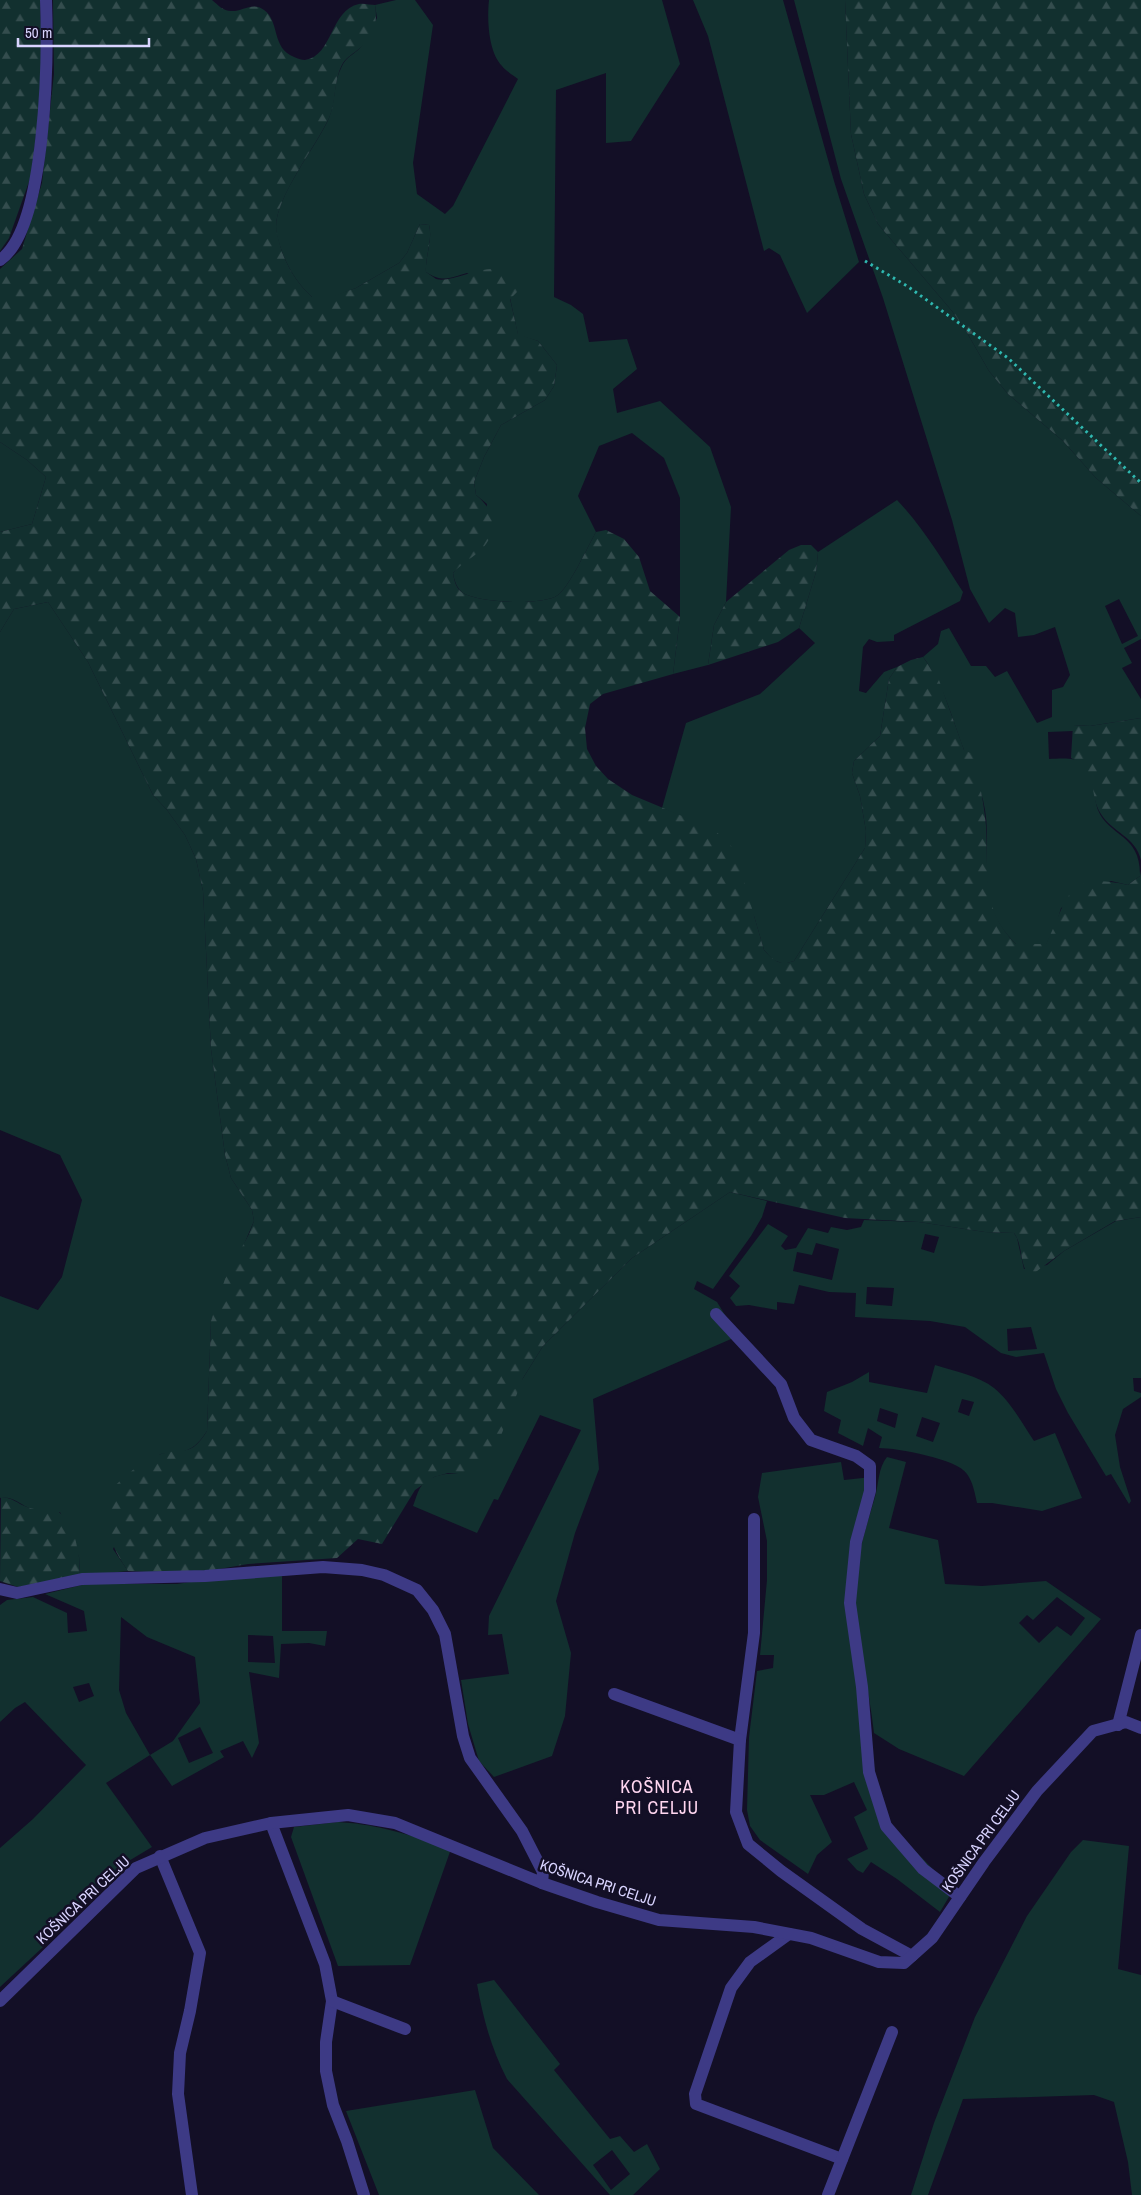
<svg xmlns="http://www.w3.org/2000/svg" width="1141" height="2195" viewBox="0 0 1141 2195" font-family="'Archivo Narrow',sans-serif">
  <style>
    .grass { fill: #12302f; fill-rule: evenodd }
    .forest { fill: url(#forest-firs) }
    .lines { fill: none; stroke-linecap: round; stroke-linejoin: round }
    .path { stroke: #2fb8b0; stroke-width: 3; stroke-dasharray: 2.5 4; stroke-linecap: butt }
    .minor { stroke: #3d3a85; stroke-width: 12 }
    .labels { text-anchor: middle; stroke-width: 5; stroke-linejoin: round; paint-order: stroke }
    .street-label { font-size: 15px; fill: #d9d4ff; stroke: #130f26 }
    .quarter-label { font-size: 18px; letter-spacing: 1px; fill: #ffd6f0; stroke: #130f26 }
  </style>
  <defs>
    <pattern id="forest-firs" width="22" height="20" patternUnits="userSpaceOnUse" patternTransform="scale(1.25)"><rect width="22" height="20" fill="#12302f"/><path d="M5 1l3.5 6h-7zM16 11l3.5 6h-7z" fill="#344d4e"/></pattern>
  </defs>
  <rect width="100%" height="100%" fill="#130f26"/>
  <!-- grass -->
  <g class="grass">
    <path d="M 396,0 L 415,0 L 433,25 L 413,163 L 417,194 L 445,214 L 453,206 L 518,79 C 513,75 506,71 502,66 C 488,51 487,19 489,0 L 662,0 L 680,64 L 631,141 L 606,143 L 606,73 L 556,90 L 554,297 L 571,305 L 583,314 L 589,342 L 627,339 L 637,369 L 613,389 L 617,413 L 660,401 L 710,447 L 731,507 L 726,602 L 714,625 L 708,665 L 673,674 L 680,617 L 680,498 L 664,458 L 632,433 L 599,446 L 578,496 L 596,532 C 587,548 570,586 558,595 C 544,606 479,603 463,593 C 457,589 454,580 453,573 L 460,565 L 481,549 L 487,504 L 476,495 L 474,482 L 484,457 L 501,425 L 545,400 L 554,386 L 557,365 L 538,341 L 518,335 L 510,298 L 467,273 C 450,278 442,283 426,272 C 425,256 433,240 429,225 L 420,224 L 407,253 L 399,263 L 356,288 L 330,298 L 312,297 C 299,285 291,273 284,257 C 281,249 276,236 276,227 C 276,196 316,147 329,118 C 336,101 333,82 342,66 C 346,57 353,55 360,48 C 367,41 372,27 377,18 L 375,5 Z"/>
    <polygon points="693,0 783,0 834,181 859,262 807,313 780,255 769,248 764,251 708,36"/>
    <path d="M 794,0 L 845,0 L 851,134 L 864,194 L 878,224 L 952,311 L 966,331 L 989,371 L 1008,394 L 1063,441 L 1096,478 L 1141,516 L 1141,639 L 1124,648 L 1132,663 L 1122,668 L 1141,699 L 1141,718 L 1090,726 L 1073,725 L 1073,731 L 1048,732 L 1049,759 C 1060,759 1077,756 1085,766 C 1095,777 1093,796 1098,810 C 1109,837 1141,834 1140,876 L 1128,885 L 1111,881 L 1061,908 L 1057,922 L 1046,945 L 1016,944 C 969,899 996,853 983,800 C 979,783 970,767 964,750 C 952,718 944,685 923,657 L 938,644 L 941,631 L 949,628 L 971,666 L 986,666 L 995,677 L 1007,671 L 1037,723 L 1052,717 L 1052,690 L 1063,687 L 1070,675 L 1055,627 L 1034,635 L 1018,637 L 1015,613 L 1005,608 L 989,623 L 970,589 L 952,520 L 883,298 L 841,179 ZM 1119,599 L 1138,636 L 1122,644 L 1105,606 Z"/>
    <polygon points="0,442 27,460 46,477 32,524 0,532"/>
    <path d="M 897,500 C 923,527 943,561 963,592 L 960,601 L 894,635 L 894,641 L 877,642 L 869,639 L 863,647 L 859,691 L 866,693 L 884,672 L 897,667 L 889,679 L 880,736 L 854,761 L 852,773 L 860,796 L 866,831 L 865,848 L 794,961 L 784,964 L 773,960 L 764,950 L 754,916 L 690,820 L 662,808 L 686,723 L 760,694 L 815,643 L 799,628 L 816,572 L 818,552 Z"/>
    <path d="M 48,602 L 88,662 L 153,795 L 167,810 L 185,835 L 196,859 L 203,891 L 211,1049 L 225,1155 L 231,1178 L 252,1210 L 254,1221 L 211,1321 L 207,1431 C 193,1453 184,1452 160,1454 L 113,1549 L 128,1571 L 80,1576 L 79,1557 L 60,1512 C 53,1512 45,1512 38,1511 C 24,1509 14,1495 0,1498 L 0,1296 L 38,1310 L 62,1277 L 82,1200 L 60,1155 L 0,1130 L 0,632 L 14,609 Z"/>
    <path d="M 730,1192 L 767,1201 L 762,1217 L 751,1236 L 713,1289 L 697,1281 L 694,1289 L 717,1302 L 738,1336 L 593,1399 L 599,1469 L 575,1533 L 556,1601 L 571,1653 L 565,1716 L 552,1756 L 494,1777 L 479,1761 L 468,1724 L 461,1680 L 509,1674 L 502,1634 L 488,1635 L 489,1616 L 581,1430 L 540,1415 L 498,1500 L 494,1499 L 477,1533 L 413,1506 C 415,1501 417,1493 420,1488 C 429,1474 449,1473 464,1473 L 543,1346 L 632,1258 Z"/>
    <path d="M 1141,1217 L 1141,1378 L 1133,1378 L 1134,1391 L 1141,1393 L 1141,1397 L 1123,1409 L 1115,1435 L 1120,1467 L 1131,1501 L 1129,1504 L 1111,1474 L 1106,1476 L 1068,1413 L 1056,1389 L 1044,1353 L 1016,1357 L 1001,1353 L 965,1327 L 930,1321 L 855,1317 L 856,1293 L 829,1292 L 799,1285 L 794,1304 L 777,1302 L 777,1310 L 749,1305 L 736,1306 L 730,1298 L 740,1286 L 729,1276 L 768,1224 L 788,1236 L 781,1246 L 785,1250 L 796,1248 L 808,1228 L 828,1233 L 831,1227 L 847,1230 L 861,1227 L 864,1220 L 919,1222 L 985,1232 L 1014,1233 L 1017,1238 L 1024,1269 L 1047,1265 L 1064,1251 L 1116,1221 ZM 925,1234 L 939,1237 L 934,1253 L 921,1249 ZM 816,1243 L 839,1249 L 832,1280 L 793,1271 L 797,1252 L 812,1255 ZM 867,1287 L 894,1288 L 892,1306 L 866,1304 ZM 1031,1327 L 1037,1349 L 1008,1351 L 1007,1329 Z"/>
    <path d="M 935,1365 C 954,1371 979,1376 994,1388 C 1011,1402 1022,1423 1034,1441 L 1055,1433 L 1082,1498 L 1042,1511 L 992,1503 L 977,1503 C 975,1494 973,1482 967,1474 C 958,1459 897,1448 879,1448 L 882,1437 L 868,1428 L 863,1446 L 838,1433 L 841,1420 L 824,1411 L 827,1392 L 852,1382 L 869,1372 L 869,1382 L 927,1393 ZM 962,1399 L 974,1402 L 969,1416 L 958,1412 ZM 880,1408 L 898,1414 L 895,1428 L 877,1421 ZM 922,1417 L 940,1423 L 933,1442 L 916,1436 Z"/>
    <path d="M 887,1457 L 906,1462 L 889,1528 L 938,1540 L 945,1584 L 982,1586 L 1046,1581 L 1101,1619 L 964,1776 L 899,1749 L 874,1733 C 869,1686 856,1640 855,1593 C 855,1560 866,1528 875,1497 C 879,1483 878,1468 887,1457 ZM 1057,1597 L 1085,1618 L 1071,1636 L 1057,1626 L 1039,1643 L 1019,1623 L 1027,1615 L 1033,1620 Z"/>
    <polygon points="841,1462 844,1480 872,1477 850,1609 880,1805 896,1831 953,1890 940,1912 897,1879 871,1862 863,1873 857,1870 847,1859 868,1849 854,1817 867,1810 854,1782 824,1795 810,1795 832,1842 817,1855 808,1874 760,1840 750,1826 747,1810 749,1737 757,1671 773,1668 774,1655 760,1655 767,1580 767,1541 758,1497 762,1473"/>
    <path d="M 282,1575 L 282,1631 L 327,1631 L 325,1646 L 309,1643 L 281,1644 L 279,1678 L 249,1672 L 259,1743 L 252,1758 L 243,1741 L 220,1751 L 224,1757 L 172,1786 L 150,1755 L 106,1783 L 152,1847 L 127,1862 L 85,1901 L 42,1948 L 0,1987 L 0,1848 L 33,1819 L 86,1765 L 25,1702 L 15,1708 L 0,1722 L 0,1605 L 7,1600 L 33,1597 L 67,1613 L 68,1633 L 87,1631 L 84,1611 L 45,1594 L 86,1584 L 177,1584 L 203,1580 ZM 121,1617 L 147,1637 L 195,1657 L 200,1703 L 173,1741 L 150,1755 L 126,1713 L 119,1690 ZM 248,1635 L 273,1636 L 275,1663 L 248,1662 ZM 89,1683 L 94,1696 L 79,1702 L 73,1687 ZM 200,1727 L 213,1753 L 189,1763 L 178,1738 Z"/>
    <path d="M 338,1822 C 378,1824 414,1836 451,1849 L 410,1965 L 338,1966 L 291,1837 L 294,1827 Z"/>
    <polygon points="1083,1840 1129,1846 1118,1969 1141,1975 1141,2195 1132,2195 1128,2162 1114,2102 1094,2095 963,2099 928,2195 911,2195 934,2123 975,2017 1027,1916 1071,1852"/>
    <path d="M 494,1980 L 560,2064 L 554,2070 L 610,2139 L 620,2136 L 634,2152 L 647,2144 L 660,2169 L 633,2195 L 610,2195 L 507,2079 C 491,2048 483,2018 477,1984 ZM 612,2150 L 630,2174 L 611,2190 L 593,2165 Z"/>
    <polygon points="475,2090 493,2148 539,2195 379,2195 346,2111"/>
  </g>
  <!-- forest -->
  <g class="forest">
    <polygon points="0,0 40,0 43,79 31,176 9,238 0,251"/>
    <path d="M 53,0 L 212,0 C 218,5 223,11 231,11 C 242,12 253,1 264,10 C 280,21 271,48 294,57 C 297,58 301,60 305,60 C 333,56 330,10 359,4 C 364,3 370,5 375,5 C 378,23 374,37 360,48 C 353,54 348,56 343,63 C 333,80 337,101 329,118 C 316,146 276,197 276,227 C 277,236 281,249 284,257 C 291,273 299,285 312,297 L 330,297 L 356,288 L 399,263 L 407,253 L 420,224 L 429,225 C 433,240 425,256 426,272 C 429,274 433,277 436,279 C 453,284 490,259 509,273 C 514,276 516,284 519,290 L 510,299 L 518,334 L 538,341 L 557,365 L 554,386 L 545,400 L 501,425 L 484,457 L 474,482 L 476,495 C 495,511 500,530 481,550 C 472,558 461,564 453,573 C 454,580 456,589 463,593 C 479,603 544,606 558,595 C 570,586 587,548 596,532 L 606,530 L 624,539 L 639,557 L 650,591 L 680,617 L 673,674 L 603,694 L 590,704 L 585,728 L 587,749 L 596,766 L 608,779 L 632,795 L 711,828 L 729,842 L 737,857 L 764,950 C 774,961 779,966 794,961 L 865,848 L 866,831 L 860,796 L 852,773 L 854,761 L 880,736 L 889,679 L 897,667 L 911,660 L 923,657 L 939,680 L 964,750 L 973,754 C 978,778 984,801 986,826 C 989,871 980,909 1016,944 L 1046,944 C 1069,898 1064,871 1128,885 L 1140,876 L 1141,871 L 1141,1217 L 1115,1221 L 1064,1251 L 1033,1274 L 1028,1274 C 1019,1262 1023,1245 1014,1233 L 985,1232 L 919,1222 L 845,1218 L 730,1192 L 632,1258 L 543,1346 L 523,1378 L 497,1446 L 479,1469 L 464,1473 L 448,1473 L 434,1477 L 415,1490 L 382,1544 L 358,1539 L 337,1558 L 248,1564 L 190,1574 L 128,1571 C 106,1539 107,1528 110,1490 C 124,1478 142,1459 161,1454 C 185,1447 190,1458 207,1431 L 211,1321 L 225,1279 L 249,1234 L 254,1221 L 252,1210 L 231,1178 L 225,1155 L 211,1049 L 203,891 L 196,859 L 185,835 L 167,810 L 153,795 L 88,662 L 48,602 L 14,609 L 0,632 L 0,532 L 32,524 L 46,477 L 27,460 L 0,442 L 0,269 L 22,249 L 42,183 L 54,74 Z"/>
    <polygon points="845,0 1141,0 1141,516 1096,478 1063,441 1008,394 989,371 966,331 952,311 878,224 864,194 851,134"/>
    <polygon points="801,545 811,545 818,552 816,572 799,628 778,642 708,665 714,625 726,602 789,550"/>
    <path d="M 1141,718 L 1141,860 C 1136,837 1112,832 1101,814 C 1087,792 1101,772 1071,758 L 1073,725 L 1090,726 Z"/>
    <path d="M 1,1497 C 14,1498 16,1503 27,1507 C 38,1511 48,1511 59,1512 L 73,1527 L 79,1557 L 80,1576 L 18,1587 L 0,1581 Z"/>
  </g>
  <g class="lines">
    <!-- path -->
    <polyline class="path" points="865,261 907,286 1008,358 1141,483"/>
    <!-- minor -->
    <g class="minor">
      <path d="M 0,260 C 47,228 48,54 46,0"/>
      <polyline points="716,1314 781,1384 794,1418 811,1440 856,1456 870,1466 870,1491 856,1542 850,1603 862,1687 869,1772 886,1826 923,1869 960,1897"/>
      <polyline points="754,1519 754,1633 740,1740 736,1812 748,1844 781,1871 862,1929 912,1956"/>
      <polyline points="0,1589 17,1593 82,1579 205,1576 323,1567 362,1570 384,1575 417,1590 433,1610 445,1634 463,1736 470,1758 522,1831 543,1872 542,1883"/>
      <polyline points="614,1694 740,1740"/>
      <polyline points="1118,1725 1141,1635"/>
      <polyline points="271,1823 325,1964 332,2001 326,2042 326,2071 333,2105 347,2141 364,2195"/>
      <polyline points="160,1856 200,1953 190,2011 180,2053 178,2094 192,2195"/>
      <polyline points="789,1934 750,1962 731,1988 695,2094 696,2104 842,2159"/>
      <polyline points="0,2001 136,1868 205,1838 271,1823 348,1815 395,1823 542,1883 597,1902 659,1920 754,1927 811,1938 879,1962 904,1963 932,1938 984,1862 1037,1791 1093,1731 1126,1722 1141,1728"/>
      <polyline points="332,2001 405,2029"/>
      <polyline points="828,2195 892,2032"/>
    </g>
  </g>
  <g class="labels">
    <!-- street labels -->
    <g class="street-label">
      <text transform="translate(981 1841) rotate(-54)" y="5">KOŠNICA PRI CELJU</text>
      <text transform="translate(598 1883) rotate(18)" y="5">KOŠNICA PRI CELJU</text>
      <text transform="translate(83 1900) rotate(-43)" y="5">KOŠNICA PRI CELJU</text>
    </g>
    <!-- quarter labels -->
    <g class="quarter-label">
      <text x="657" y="1793">KOŠNICA<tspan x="657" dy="21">PRI CELJU</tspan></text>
    </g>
  </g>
  <!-- scale -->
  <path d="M18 38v8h131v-8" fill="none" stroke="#d9d4ff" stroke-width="2.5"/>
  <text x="25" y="38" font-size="15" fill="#d9d4ff" stroke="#130f26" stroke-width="4" paint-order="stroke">50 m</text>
</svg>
